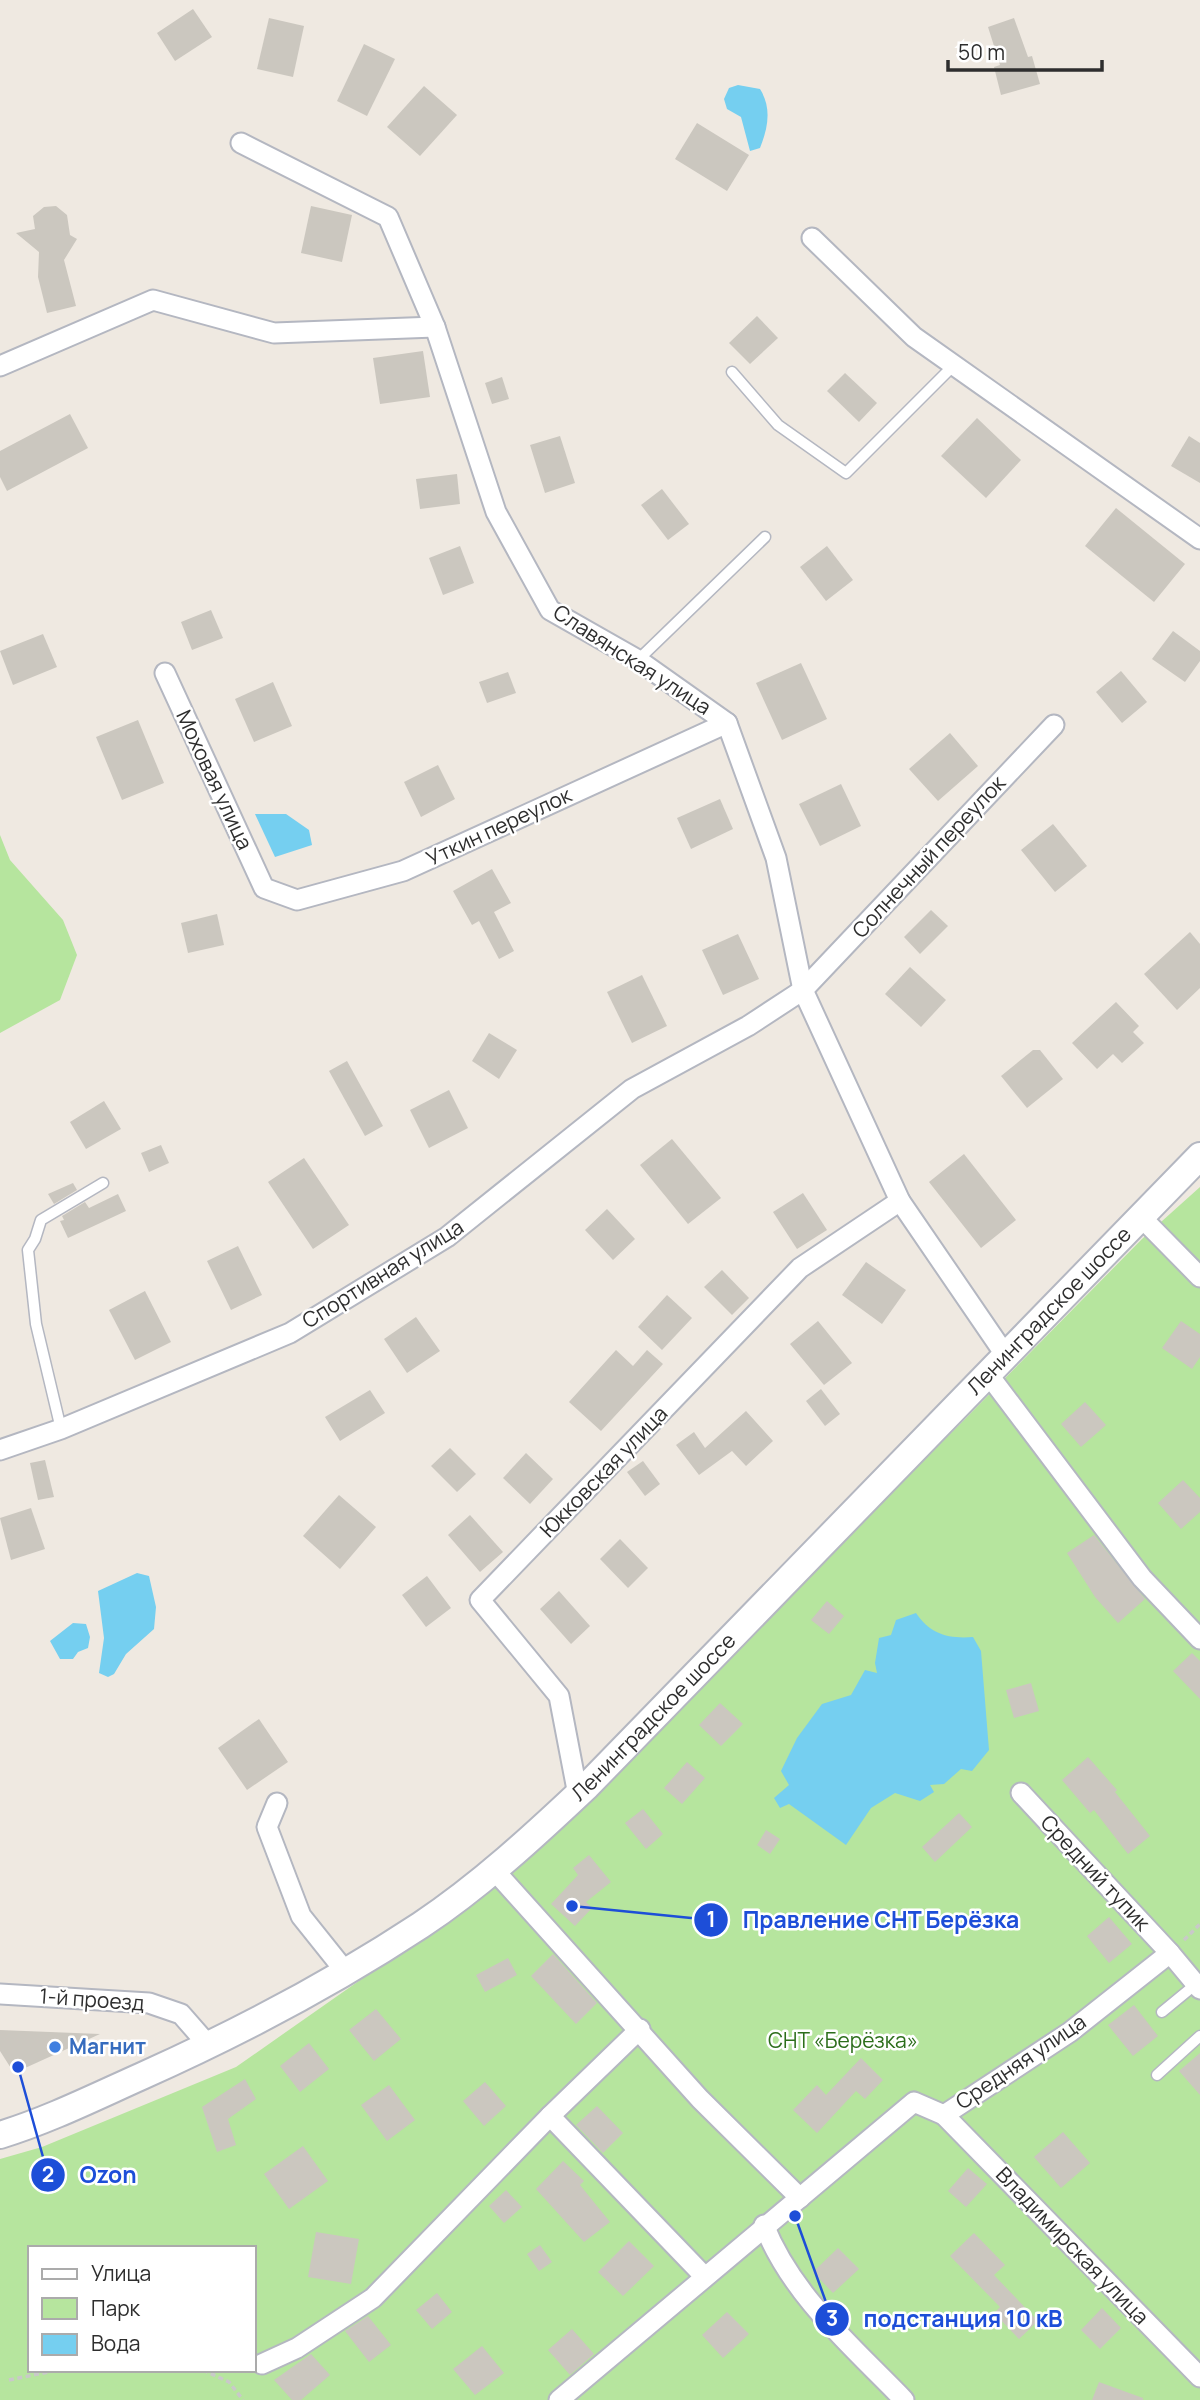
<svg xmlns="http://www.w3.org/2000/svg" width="1200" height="2400" viewBox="0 0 1200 2400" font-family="Manrope,sans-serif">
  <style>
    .green { fill: #b6e59e; fill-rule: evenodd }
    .water { fill: #75cff0 }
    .building { fill: #cbc7bf }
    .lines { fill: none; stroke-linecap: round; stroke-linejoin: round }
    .service-casing { stroke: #b4b7c1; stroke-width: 13 }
    .minor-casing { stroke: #b4b7c1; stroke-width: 23 }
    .secondary-casing { stroke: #b4b7c1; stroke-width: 30 }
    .path { stroke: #c9c9c9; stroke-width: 3.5; stroke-dasharray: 5 3.5; stroke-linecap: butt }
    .service { stroke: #fff; stroke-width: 10 }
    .minor { stroke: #fff; stroke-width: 19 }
    .secondary { stroke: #fff; stroke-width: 26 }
    .shop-dot { fill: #3f7fe0; stroke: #fff; stroke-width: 2.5 }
    .labels { text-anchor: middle; stroke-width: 5; stroke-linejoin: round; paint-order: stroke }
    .street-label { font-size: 21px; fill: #2e2e2e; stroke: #fff }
    .park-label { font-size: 21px; fill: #2c6e1b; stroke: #fff }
    .shop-label { font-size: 21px; font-weight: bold; fill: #366cbe; stroke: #fff; text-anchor: start }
    .leader { fill: none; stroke: #1d4ed8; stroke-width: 2.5 }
    .callout-dot { fill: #1d4ed8; stroke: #fff; stroke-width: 2.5 }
    .mark-label { font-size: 21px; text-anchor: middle; font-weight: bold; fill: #fff }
    .callout-label { font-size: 23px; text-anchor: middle; font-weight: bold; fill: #1d4ed8; stroke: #fff; stroke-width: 5; stroke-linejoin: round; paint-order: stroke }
  </style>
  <rect width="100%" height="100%" fill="#efe9e1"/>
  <!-- green -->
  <g class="green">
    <polygon points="0,835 10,860 63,920 77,955 60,1000 0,1033"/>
    <path d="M 1200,1187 L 1200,2400 L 0,2400 L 0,2159 L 42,2147 L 236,2067 L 483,1894 L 962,1422 L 1142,1239 ZM 30,2248 L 254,2248 L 254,2370 L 30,2370 Z"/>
  </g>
  <!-- water -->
  <g class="water">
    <path d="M 738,85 L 760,89 C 772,108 768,128 760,148 L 750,151 L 741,117 L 727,109 L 724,99 L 729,88 Z"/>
    <polygon points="255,814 286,814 309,830 312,845 275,857"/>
    <polygon points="137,1573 149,1576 156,1607 154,1629 126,1654 114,1674 108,1677 99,1673 104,1638 98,1591"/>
    <path d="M 916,1613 C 930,1634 948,1639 973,1637 L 981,1651 L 989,1750 L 972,1771 L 961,1769 L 944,1784 L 930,1785 L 934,1792 L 920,1801 L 895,1793 L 871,1808 L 846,1845 L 789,1804 L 780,1808 L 774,1798 L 789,1785 L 781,1771 L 797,1738 L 822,1704 L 851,1695 L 865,1670 L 877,1673 L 875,1663 L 879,1638 L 891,1635 L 896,1620 Z"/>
    <polygon points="73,1623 86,1624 90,1637 88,1648 78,1652 73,1659 60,1659 50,1641"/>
  </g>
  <!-- building -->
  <g class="building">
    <polygon points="193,9 212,37 175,61 157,33"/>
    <polygon points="269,18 304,26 293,77 257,69"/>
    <polygon points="1014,18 1028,57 1032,56 1040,84 1001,95 994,67 1000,65 988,27"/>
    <polygon points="364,44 395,59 367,116 337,101"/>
    <polygon points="424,86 457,115 420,156 387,127"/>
    <polygon points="697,123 749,155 727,191 675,159"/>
    <polygon points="56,206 67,215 70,235 77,239 64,260 76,306 47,313 38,277 39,252 16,233 35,229 33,216 44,207"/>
    <polygon points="311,206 352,215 342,262 301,253"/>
    <polygon points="757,316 778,338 750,364 729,343"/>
    <polygon points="423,351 430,397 380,404 373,358"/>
    <polygon points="845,373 877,403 859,422 827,391"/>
    <polygon points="502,377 509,399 492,404 485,383"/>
    <polygon points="70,414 88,448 7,491 0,477 0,451"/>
    <polygon points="977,418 1021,460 986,498 941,456"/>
    <polygon points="560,436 575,483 545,493 530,445"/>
    <polygon points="1189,436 1200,443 1200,483 1171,466"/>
    <polygon points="457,474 460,504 420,509 416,479"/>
    <polygon points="662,489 689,524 668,540 641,505"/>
    <polygon points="1116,508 1185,564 1154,602 1085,546"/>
    <polygon points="460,546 474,583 443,595 429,558"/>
    <polygon points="827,546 853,580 826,601 800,567"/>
    <polygon points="211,610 223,638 192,650 181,622"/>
    <polygon points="1173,631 1200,651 1200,661 1185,682 1152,659"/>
    <polygon points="43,634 57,667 13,685 0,651"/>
    <polygon points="801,663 827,719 782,740 756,683"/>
    <polygon points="1121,671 1147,702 1122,723 1096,692"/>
    <polygon points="508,672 516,693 487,703 479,682"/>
    <polygon points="273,682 292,726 254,742 235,699"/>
    <polygon points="138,720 164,783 122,800 96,737"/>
    <polygon points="950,733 978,766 938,801 909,769"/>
    <polygon points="438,765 455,799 421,817 404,782"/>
    <polygon points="841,784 861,826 820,846 799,804"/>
    <polygon points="720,799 733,829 691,849 677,818"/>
    <polygon points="1053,824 1087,866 1055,892 1021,850"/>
    <polygon points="492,869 511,903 494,912 514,951 499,959 479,921 472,925 453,891"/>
    <polygon points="931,910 948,926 920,954 904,937"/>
    <polygon points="217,914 224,945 188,953 181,923"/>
    <polygon points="1190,932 1200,944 1200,988 1177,1010 1144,974"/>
    <polygon points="738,934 759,979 723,995 702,950"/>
    <polygon points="910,967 946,1000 921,1027 885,994"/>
    <polygon points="642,975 667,1026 632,1043 607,992"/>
    <polygon points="1116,1002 1139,1026 1133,1032 1144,1043 1122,1063 1113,1054 1097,1069 1072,1043"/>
    <polygon points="489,1033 517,1050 499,1079 472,1061"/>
    <polygon points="1033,1050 1040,1050 1063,1079 1027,1108 1001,1076"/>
    <polygon points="347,1061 383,1126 365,1136 329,1071"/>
    <polygon points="449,1090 468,1128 429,1148 410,1110"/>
    <polygon points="104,1101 121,1129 86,1149 70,1122"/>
    <polygon points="672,1139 721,1198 688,1224 640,1165"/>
    <polygon points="161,1145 169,1163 149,1172 141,1153"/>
    <polygon points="964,1154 1016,1220 981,1248 929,1182"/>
    <polygon points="304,1158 349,1225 313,1249 268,1182"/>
    <polygon points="73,1183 77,1190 54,1204 48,1194"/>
    <polygon points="803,1193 827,1230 797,1249 773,1212"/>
    <polygon points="118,1194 126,1211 68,1238 60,1221 64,1220 62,1216 85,1202 89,1208"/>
    <polygon points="607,1209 635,1239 613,1260 585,1230"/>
    <polygon points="238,1246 262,1295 231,1310 207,1261"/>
    <polygon points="866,1262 906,1290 882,1324 842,1295"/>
    <polygon points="722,1270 749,1298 732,1315 704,1287"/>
    <polygon points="145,1291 171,1342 135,1360 109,1310"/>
    <polygon points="667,1295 692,1318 662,1350 638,1327"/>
    <polygon points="416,1317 440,1351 407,1373 384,1339"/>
    <polygon points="818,1321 852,1363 824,1385 790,1344"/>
    <polygon points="1181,1321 1200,1334 1200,1357 1192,1369 1162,1348"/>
    <polygon points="616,1350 633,1366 647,1350 663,1364 601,1431 569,1402"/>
    <polygon points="821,1389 840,1414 825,1426 806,1401"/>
    <polygon points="370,1390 385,1413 340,1441 325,1417"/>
    <polygon points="1085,1402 1106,1425 1081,1447 1061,1424"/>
    <polygon points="746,1411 773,1441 746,1466 732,1451 699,1475 676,1445 694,1432 705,1448"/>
    <polygon points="450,1448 476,1474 457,1492 431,1466"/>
    <polygon points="526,1453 553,1479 530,1504 503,1478"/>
    <polygon points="45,1460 54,1497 38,1500 30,1463"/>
    <polygon points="643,1461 660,1484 645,1496 627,1472"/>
    <polygon points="1183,1480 1200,1498 1200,1512 1181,1529 1158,1503"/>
    <polygon points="339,1495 376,1527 340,1569 303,1536"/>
    <polygon points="31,1508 45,1549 11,1560 0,1518"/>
    <polygon points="470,1515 503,1552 480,1572 448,1535"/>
    <polygon points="1094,1535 1145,1599 1118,1623 1095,1597 1067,1553"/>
    <polygon points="620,1539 648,1568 628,1588 600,1559"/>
    <polygon points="427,1576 451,1608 426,1627 402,1595"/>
    <polygon points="559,1591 590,1626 571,1644 540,1609"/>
    <polygon points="827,1601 844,1616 829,1634 811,1620"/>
    <polygon points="1192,1653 1200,1661 1200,1699 1173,1671"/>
    <polygon points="1031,1683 1039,1711 1014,1718 1006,1690"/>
    <polygon points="720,1703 743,1724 721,1746 699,1725"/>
    <polygon points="259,1719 288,1762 247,1790 218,1748"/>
    <polygon points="1088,1757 1117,1790 1115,1792 1150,1836 1128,1854 1094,1810 1090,1813 1062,1780"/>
    <polygon points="687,1762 705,1778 682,1804 664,1788"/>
    <polygon points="643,1809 663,1834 646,1849 625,1823"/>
    <polygon points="959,1813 972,1827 935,1862 922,1847"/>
    <polygon points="766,1830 780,1839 770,1854 757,1845"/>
    <polygon points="589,1855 611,1882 586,1902 592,1908 575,1926 551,1904 578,1875 573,1868"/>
    <polygon points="1109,1917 1132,1944 1109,1963 1087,1936"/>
    <polygon points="553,1954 597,2003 576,2024 531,1976"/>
    <polygon points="508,1958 517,1975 485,1992 476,1975"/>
    <polygon points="1134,2005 1158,2036 1133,2056 1108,2025"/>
    <polygon points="376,2009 401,2039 374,2061 349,2030"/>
    <polygon points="0,2030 100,2034 14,2073 0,2051"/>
    <polygon points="309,2043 329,2069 300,2092 280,2066"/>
    <polygon points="1200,2053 1200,2095 1179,2071"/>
    <polygon points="861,2058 883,2080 865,2099 856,2091 817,2133 793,2110 817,2085 826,2095"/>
    <polygon points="245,2079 256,2099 228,2119 236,2145 217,2152 202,2107"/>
    <polygon points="485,2082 506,2106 484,2126 463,2101"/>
    <polygon points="389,2085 415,2120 387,2141 361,2105"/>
    <polygon points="597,2106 623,2133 603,2153 576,2125"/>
    <polygon points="1063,2132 1090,2163 1061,2188 1034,2157"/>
    <polygon points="303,2146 328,2181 289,2209 264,2174"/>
    <polygon points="563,2161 584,2181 580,2185 610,2222 584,2242 536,2189"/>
    <polygon points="968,2168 987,2184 966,2207 948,2191"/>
    <polygon points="506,2190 522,2207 504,2223 489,2206"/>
    <polygon points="316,2232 359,2239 351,2284 308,2277"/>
    <polygon points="974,2233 1005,2265 994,2275 1038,2321 1019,2339 994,2313 1000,2307 950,2256"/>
    <polygon points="629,2241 654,2266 623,2296 598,2272"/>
    <polygon points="540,2245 552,2262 539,2271 527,2254"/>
    <polygon points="838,2248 859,2269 833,2293 813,2272"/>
    <polygon points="437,2293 452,2312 432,2329 416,2310"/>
    <polygon points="1102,2308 1121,2328 1100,2349 1081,2330"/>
    <polygon points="727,2312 749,2334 723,2358 702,2335"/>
    <polygon points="368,2316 391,2345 369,2362 345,2331"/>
    <polygon points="572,2329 594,2354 570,2375 548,2350"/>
    <polygon points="482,2346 504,2373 475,2395 453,2369"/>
    <polygon points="311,2354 330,2375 301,2400 292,2400 274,2380"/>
    <polygon points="1099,2382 1143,2398 1143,2400 1092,2400"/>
  </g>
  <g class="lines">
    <defs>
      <g id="service">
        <polyline points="732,372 778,425 846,473 954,365"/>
        <polyline points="638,660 765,537"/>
        <polyline points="61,1429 36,1324 28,1250 35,1239 41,1220 103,1183"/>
        <polyline points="1162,2012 1196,1984"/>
        <polyline points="1157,2075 1200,2036"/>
      </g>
      <g id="minor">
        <polyline points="241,143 388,217 435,327 496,512 550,610 638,660 727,723 776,858 803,990 900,1201 1006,1356"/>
        <polyline points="812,238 914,337 1200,539"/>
        <polyline points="0,366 153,300 274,333 435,327"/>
        <polyline points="165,673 264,888 297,900 403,871 727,723"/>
        <polyline points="1140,1216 1200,1277"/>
        <polyline points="988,1374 1142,1578 1200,1639"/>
        <polyline points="0,1450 61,1429 290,1333 447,1237 632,1089 748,1026 803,990 1054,725"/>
        <polyline points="1021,1793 1170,1953"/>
        <polyline points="578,1795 559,1696 480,1600 800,1268 900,1201"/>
        <polyline points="277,1803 267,1827 301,1916 345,1971"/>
        <polyline points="494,1870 700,2099 800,2198"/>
        <polyline points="0,1994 149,2003 181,2014 209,2046"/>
        <polyline points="944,2115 1200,2377"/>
        <polyline points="550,2116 705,2277"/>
        <path d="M 764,2225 C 792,2296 852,2346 904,2400"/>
        <polyline points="262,2364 297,2348 373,2298 550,2116 640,2029"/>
        <polyline points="559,2400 914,2102 944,2115 1070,2032 1170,1953 1200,1989"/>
      </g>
      <g id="secondary">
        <path id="s1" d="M 0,2135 C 49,2120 95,2097 142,2076 C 238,2033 333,1983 421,1925 C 481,1885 535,1835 587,1786 L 1200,1156"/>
      </g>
    </defs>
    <!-- service casing -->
    <use href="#service" class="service-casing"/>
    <!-- minor casing -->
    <use href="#minor" class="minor-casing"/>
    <!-- secondary casing -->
    <use href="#secondary" class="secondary-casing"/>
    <!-- path -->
    <g class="path">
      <polyline points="1184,1940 1200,1924"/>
      <polyline points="203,2370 229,2382 243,2400"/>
      <polyline points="9,2380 58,2370"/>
    </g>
    <!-- service -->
    <use href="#service" class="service"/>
    <!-- minor -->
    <use href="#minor" class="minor"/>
    <!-- secondary -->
    <use href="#secondary" class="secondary"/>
  </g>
  <!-- markers -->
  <circle class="shop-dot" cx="55" cy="2047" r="7"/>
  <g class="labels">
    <!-- street labels -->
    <g class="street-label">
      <text transform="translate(632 660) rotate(33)" y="7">Славянская улица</text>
      <text transform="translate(214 780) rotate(65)" y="7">Моховая улица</text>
      <text transform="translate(499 827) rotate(-25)" y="7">Уткин переулок</text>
      <text transform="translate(929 857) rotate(-47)" y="7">Солнечный переулок</text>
      <text transform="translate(383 1274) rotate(-32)" y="7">Спортивная улица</text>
      <text dy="7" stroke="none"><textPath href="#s1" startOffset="1351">Ленинградское шоссе</textPath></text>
      <text transform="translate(604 1472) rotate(-46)" y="7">Юкковская улица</text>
      <text dy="7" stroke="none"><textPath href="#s1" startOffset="784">Ленинградское шоссе</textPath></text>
      <text transform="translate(1095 1873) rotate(47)" y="7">Средний тупик</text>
      <text transform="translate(92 2000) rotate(4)" y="7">1-й проезд</text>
      <text transform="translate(1021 2062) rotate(-34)" y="7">Средняя улица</text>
      <text transform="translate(1072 2246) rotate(46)" y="7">Владимирская улица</text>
    </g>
    <!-- park labels -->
    <g class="park-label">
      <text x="843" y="2048">СНТ «Берёзка»</text>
    </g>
    <!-- shop labels -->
    <g class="shop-label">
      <text x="69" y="2054">Магнит</text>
    </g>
  </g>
  <!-- callouts -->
  <path class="leader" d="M572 1906L711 1920M18 2067L48 2175M795 2216L832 2319"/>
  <g class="callout-dot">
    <circle cx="572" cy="1906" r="7"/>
    <circle cx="18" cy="2067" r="7"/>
    <circle cx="795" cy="2216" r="7"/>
    <circle cx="711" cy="1920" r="18"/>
    <circle cx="48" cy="2175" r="18"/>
    <circle cx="832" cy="2319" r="18"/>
  </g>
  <g class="mark-label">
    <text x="711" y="1927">1</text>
    <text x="48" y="2182">2</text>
    <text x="832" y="2326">3</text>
  </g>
  <g class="callout-label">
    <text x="881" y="1928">Правление СНТ Берёзка</text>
    <text x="108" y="2183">Ozon</text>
    <text x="963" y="2327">подстанция 10 кВ</text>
  </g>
  <!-- legend -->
  <rect x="28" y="2246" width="228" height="126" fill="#ffffff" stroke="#ababab" stroke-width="2"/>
  <rect x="42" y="2269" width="35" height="10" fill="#ffffff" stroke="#ababab" stroke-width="2"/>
  <text x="91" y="2281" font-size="21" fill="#2e2e2e">Улица</text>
  <rect x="42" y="2298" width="35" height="21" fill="#b6e59e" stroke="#ababab" stroke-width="2"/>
  <text x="91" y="2316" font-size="21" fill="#2e2e2e">Парк</text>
  <rect x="42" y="2334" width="35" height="21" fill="#75cff0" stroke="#ababab" stroke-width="2"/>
  <text x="91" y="2351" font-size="21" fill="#2e2e2e">Вода</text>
  <!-- scale -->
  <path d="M948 60v10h154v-10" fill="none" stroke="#2e2e2e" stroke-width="3.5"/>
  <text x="958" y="60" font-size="21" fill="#2e2e2e" stroke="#ffffff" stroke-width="5" paint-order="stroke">50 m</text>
</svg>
